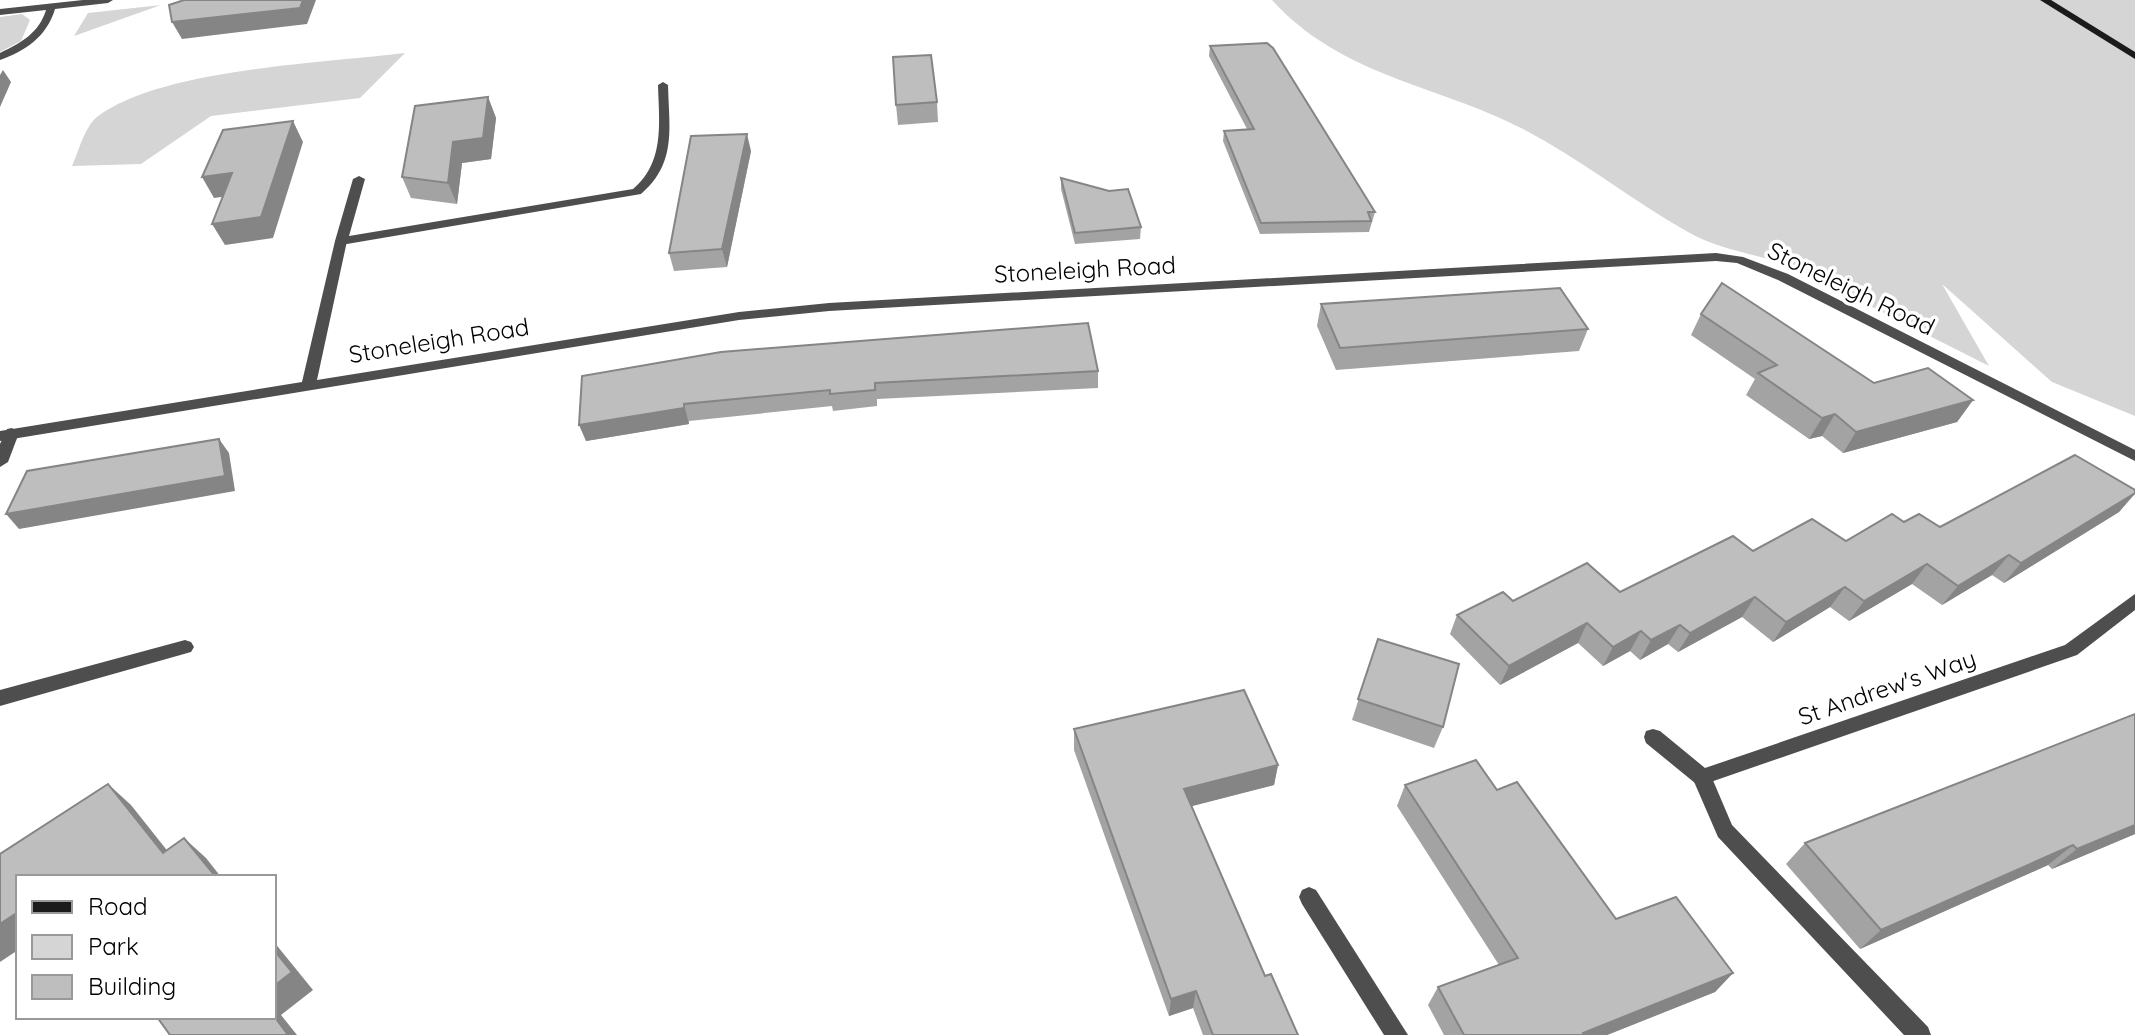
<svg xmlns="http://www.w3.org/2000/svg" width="2135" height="1035" viewBox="0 0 2135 1035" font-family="Quicksand,sans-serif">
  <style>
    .green { fill: #d5d5d5 }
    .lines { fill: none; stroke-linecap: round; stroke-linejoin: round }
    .lane { fill: #4e4e4e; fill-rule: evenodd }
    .street { fill: #4e4e4e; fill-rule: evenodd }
    .secondary { fill: #1b1b1b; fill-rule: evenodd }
    .wall { fill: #a3a3a3 }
    .shaded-wall { fill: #858585 }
    .building { fill: #bebebe; stroke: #858585; stroke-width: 2 }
    .labels { text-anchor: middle; stroke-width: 7; stroke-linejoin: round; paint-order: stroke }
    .street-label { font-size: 24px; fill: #000; stroke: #fff }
  </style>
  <rect width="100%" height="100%" fill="#fff"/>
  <!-- green -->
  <g class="green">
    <path d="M 1272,0 L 2135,0 L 2135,416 L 2052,382 L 1942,284 L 1989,366 L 1791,266 C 1757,254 1719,250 1688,232 C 1631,200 1581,159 1523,129 C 1436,84 1342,77 1272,0 Z"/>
    <polygon points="161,5 74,36 88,13"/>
    <polygon points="22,14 30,20 21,41 0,52 0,17"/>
    <path d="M 405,53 L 360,98 L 211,116 L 141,164 L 72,166 C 78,153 85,126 97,117 C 159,69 324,63 405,53 Z"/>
  </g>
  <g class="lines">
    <!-- lane -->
    <g class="lane">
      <path d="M 663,82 L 668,85 C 669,128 677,163 641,194 L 341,245 L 335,241 L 353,179 L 359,176 L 365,179 L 349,236 L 633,189 C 665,162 659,123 658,85 Z"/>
      <polygon points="12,428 19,433 8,462 0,467 0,444 7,429"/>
      <polygon points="185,640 191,642 194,647 191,652 0,706 0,690"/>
      <polygon points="1702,769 1709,771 1732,825 1928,1027 1931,1035 1904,1035 1718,837 1692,777 1695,771"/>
      <polygon points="1309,887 1316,890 1408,1035 1384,1035 1302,904 1299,897 1302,890"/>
    </g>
    <!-- street -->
    <g class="street">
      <path d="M 83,0 L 113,0 L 108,3 L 55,9 C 47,36 26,51 0,60 L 0,53 C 21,43 39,33 46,10 L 0,15 L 0,9 Z"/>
      <polygon points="341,237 347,241 317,380 739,312 829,303 1716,253 1743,257 1788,274 2135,450 2135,461 1778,280 1737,263 1716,261 829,311 739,320 0,441 0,431 302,382 335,241"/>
      <polygon points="2135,594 2135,610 2077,655 1702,785 1695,783 1646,743 1644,737 1646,731 1653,729 1660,731 1705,768 2065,645"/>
    </g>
    <!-- secondary -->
    <polygon class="secondary" points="2040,0 2051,0 2135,52 2135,59"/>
  </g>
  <!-- wall -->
  <g class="wall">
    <polygon points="1210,46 1375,212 1369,232 1260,234 1223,141 1224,131 1247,129 1209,56"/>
    <polygon points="488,97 496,118 491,159 462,163 457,204 411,198 402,177"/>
    <polygon points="937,102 938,122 898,125 896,105"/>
    <polygon points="751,151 727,267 674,271 669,253"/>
    <polygon points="1061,178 1141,227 1140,239 1075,244 1061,189"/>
    <polygon points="1321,304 1588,329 1579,351 1336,370 1317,326"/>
    <polygon points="1701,314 1874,383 1973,400 1957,422 1843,453 1822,436 1809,439 1746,395 1755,379 1691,335"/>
    <polygon points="1098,371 1098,388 877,399 877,406 833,411 832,406 689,421 689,424 586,441 582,376"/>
    <polygon points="2135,490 2135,494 2119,512 2004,583 1992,575 1942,605 1912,584 1849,621 1830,607 1773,642 1742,617 1678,652 1668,644 1640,660 1630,651 1603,666 1578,643 1500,685 1450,634 1457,615 1513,601 1620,592 1753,551 1846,541 1904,522 1940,527"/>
    <polygon points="1378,639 1443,727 1434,748 1352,720"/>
    <polygon points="2135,714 2135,834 2052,869 2048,865 1860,949 1786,864 1805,843"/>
    <polygon points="1074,729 1278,765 1274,785 1191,806 1265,976 1298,1035 1203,1035 1193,1008 1169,1016 1074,750"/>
    <polygon points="1405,785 1497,790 1616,919 1733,973 1715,992 1607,1035 1444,1035 1428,1005 1438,987 1499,965 1397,806"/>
  </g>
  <!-- shaded-wall -->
  <g class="shaded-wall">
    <polygon points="303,0 316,0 307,24 182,39 172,22"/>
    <polygon points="3,70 11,82 0,107 0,75"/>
    <polygon points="488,97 496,118 491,159 462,163 457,204 448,183 453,142"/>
    <polygon points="293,121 303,142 273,238 225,245 212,224"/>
    <polygon points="747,134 751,151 727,267 722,249"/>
    <polygon points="232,173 243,194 214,198 202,177"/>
    <polygon points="1973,400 1957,422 1843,453 1856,432"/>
    <polygon points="684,404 689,424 586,441 579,425"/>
    <polygon points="1835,414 1822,436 1809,439 1822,418"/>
    <polygon points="219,439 229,453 235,491 19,529 6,514"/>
    <polygon points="2135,493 2119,512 2004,583 2021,563"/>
    <polygon points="2009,555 1992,575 1942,605 1958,586"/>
    <polygon points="1927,564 1912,584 1849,621 1864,601"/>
    <polygon points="1845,587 1830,607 1773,642 1786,622"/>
    <polygon points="1755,597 1742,617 1678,652 1690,633"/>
    <polygon points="1587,623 1578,643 1500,685 1509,666"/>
    <polygon points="1680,625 1668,644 1640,660 1651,640"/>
    <polygon points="1641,631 1630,651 1603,666 1613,647"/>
    <polygon points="1278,765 1274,785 1181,809 1184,789"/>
    <polygon points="108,784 131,805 185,873 163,853"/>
    <polygon points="2135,825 2135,834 2052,869 2077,849"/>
    <polygon points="184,838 206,858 221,877 216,877"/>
    <polygon points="2073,845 2048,865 1860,949 1881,930"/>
    <polygon points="18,912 18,950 0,962 0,924"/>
    <polygon points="274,942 313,990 281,1015 297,1035 288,1035 274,1016"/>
    <polygon points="1733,973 1715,992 1607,1035 1581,1035 1583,1033"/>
    <polygon points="1196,991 1193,1008 1169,1016 1171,999"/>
  </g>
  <!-- building -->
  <g class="building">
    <polygon points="184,0 303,0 300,8 172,22 169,5"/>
    <polygon points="1267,43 1273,48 1375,212 1368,212 1371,221 1261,223 1224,131 1254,129 1210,46"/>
    <polygon points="931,55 937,102 896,105 893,57"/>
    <polygon points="488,97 483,138 453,142 448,183 402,177 415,106"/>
    <polygon points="293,121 261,217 212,224 232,173 202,177 223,130"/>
    <polygon points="747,134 722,249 669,253 691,136"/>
    <polygon points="1061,178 1109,191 1128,189 1141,227 1075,233"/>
    <polygon points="1722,283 1874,383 1928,368 1973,400 1856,432 1835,414 1822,418 1758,373 1777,365 1701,314"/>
    <polygon points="1560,288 1588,329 1340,348 1321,304"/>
    <polygon points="1088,323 1098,371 875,383 875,390 830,394 830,390 684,404 684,408 579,425 582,376 721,352"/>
    <polygon points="219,439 225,476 6,514 27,471"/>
    <polygon points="2075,455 2135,490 2135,493 2021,563 2009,555 1958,586 1927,564 1864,601 1845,587 1786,622 1755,597 1690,633 1680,625 1651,640 1641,631 1613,647 1587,623 1509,666 1457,615 1503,592 1513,601 1587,563 1620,592 1733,536 1753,551 1812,519 1846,541 1892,514 1904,522 1919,514 1940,527"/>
    <polygon points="1378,639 1459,664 1443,727 1358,699"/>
    <polygon points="1244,690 1278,765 1184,789 1265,976 1271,974 1298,1035 1213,1035 1196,991 1171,999 1074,729"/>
    <polygon points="2135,714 2135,825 2077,849 2073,845 1881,930 1805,843"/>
    <polygon points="1476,760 1497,790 1517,782 1616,919 1676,897 1733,973 1583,1033 1584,1035 1464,1035 1438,987 1518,958 1405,785"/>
    <polygon points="108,784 163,853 184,838 216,877 18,877 18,912 0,924 0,854"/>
    <polygon points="274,950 292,972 274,986"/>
    <polygon points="274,1016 288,1035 170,1035 157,1017"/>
  </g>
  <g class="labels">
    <!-- street labels -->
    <g class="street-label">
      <text transform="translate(1085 270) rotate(-3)" y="8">Stoneleigh Road</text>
      <text transform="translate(1851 289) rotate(26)" y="8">Stoneleigh Road</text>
      <text transform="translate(439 341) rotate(-9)" y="8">Stoneleigh Road</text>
      <text transform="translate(1887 688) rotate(-19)" y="8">St Andrew's Way</text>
    </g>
  </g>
  <!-- legend -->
  <rect x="16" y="875" width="260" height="144" fill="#ffffff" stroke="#999999" stroke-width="2"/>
  <rect x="32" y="901" width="40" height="12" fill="#1b1b1b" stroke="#999999" stroke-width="2"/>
  <text x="88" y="915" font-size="24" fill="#000000">Road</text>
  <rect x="32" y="935" width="40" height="24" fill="#d5d5d5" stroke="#999999" stroke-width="2"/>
  <text x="88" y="955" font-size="24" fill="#000000">Park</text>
  <rect x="32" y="975" width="40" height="24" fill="#bebebe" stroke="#999999" stroke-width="2"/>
  <text x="88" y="995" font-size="24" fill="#000000">Building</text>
</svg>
